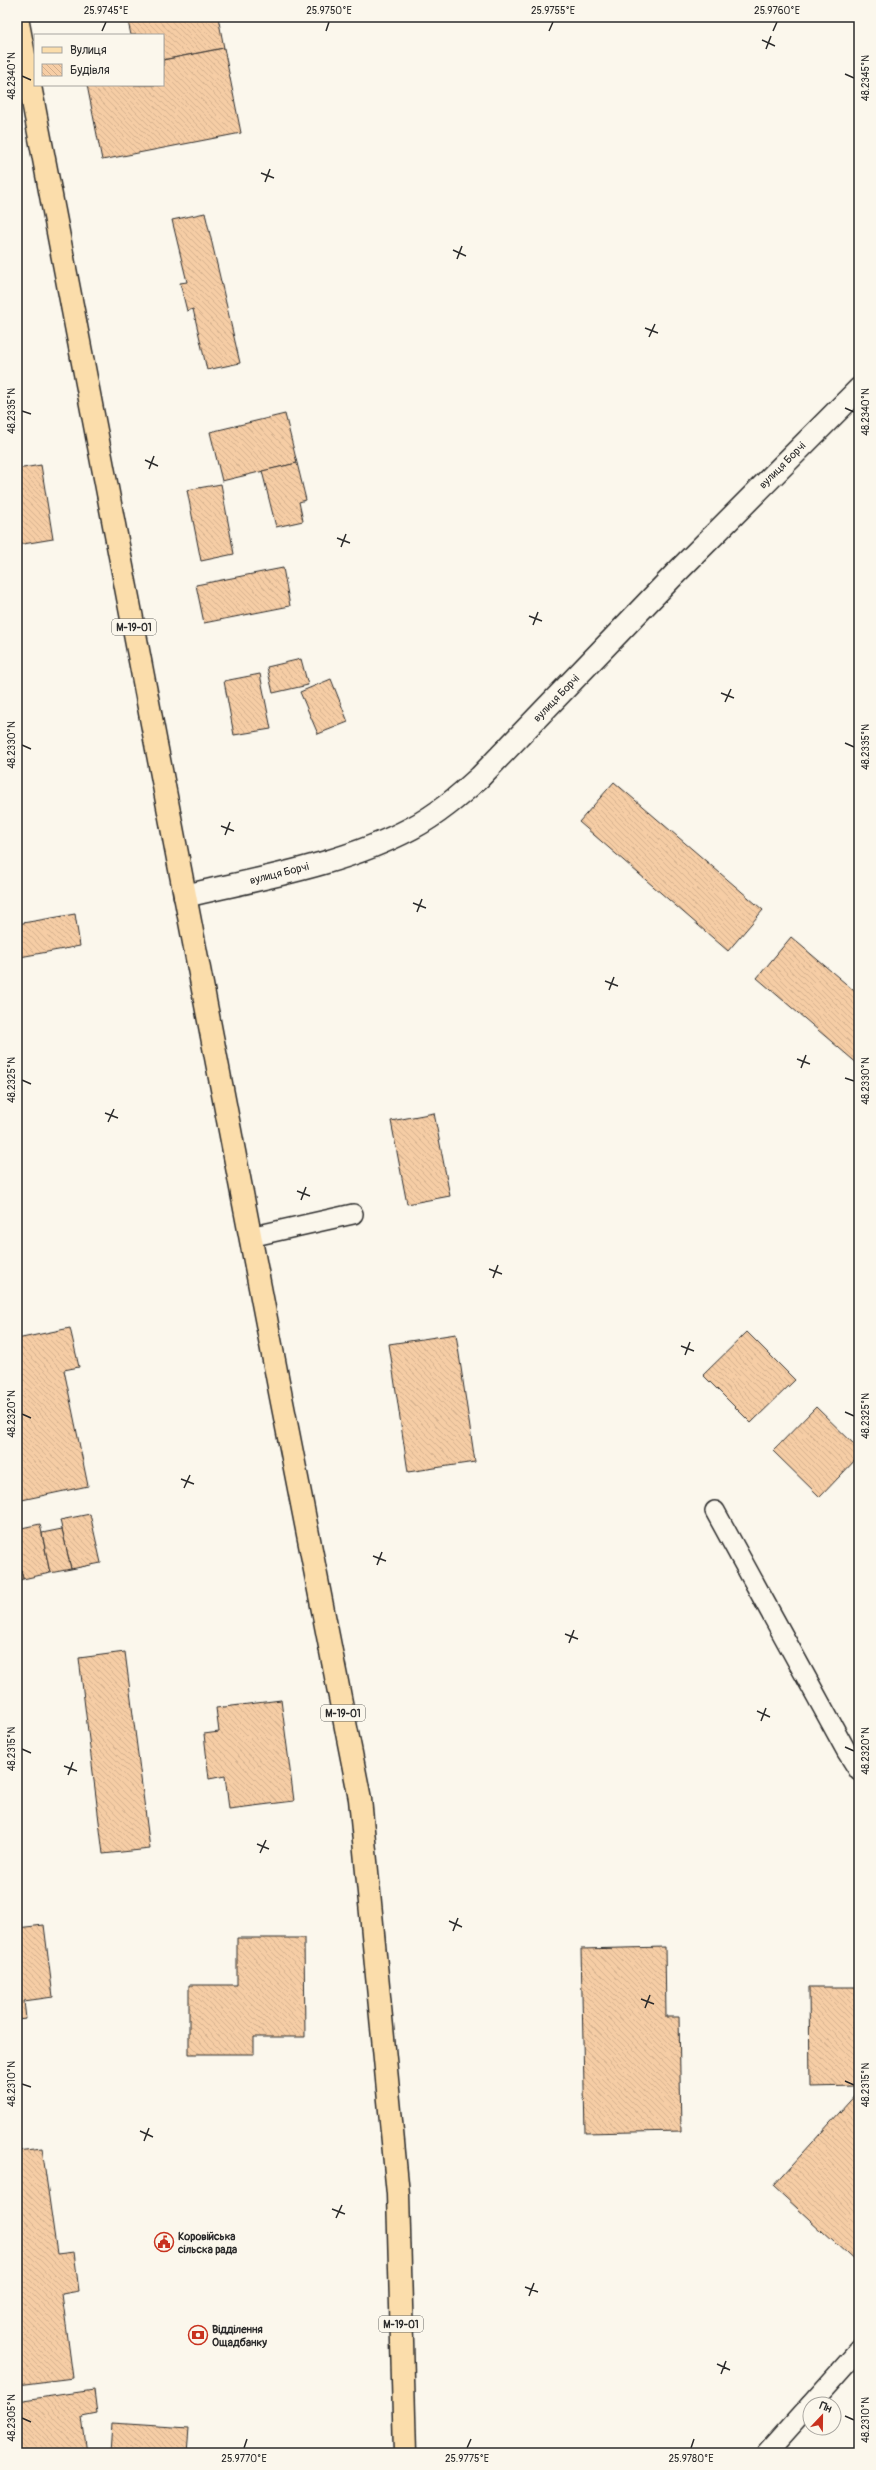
<svg xmlns="http://www.w3.org/2000/svg" width="876" height="2470" viewBox="0 0 876 2470" font-family="Pangolin,sans-serif">
  <style>
    .building { fill: url(#building-back-hatch); stroke: #2b2b2b }
    .lines { fill: none; stroke-linecap: round; stroke-linejoin: round }
    .service-casing { stroke: #2b2b2b; stroke-width: 22 }
    .minor-casing { stroke: #2b2b2b; stroke-width: 25 }
    .primary-casing { stroke: #2b2b2b; stroke-width: 25 }
    .service { stroke: #fbf7ec; stroke-width: 19 }
    .minor { stroke: #fbf7ec; stroke-width: 22 }
    .primary { stroke: #fbddab; stroke-width: 22 }
    .ticks { fill: none; stroke: #2b2b2b; stroke-width: 1.5 }
    .labels { text-anchor: middle; stroke-width: 3; stroke-linejoin: round; paint-order: stroke }
    .shield { fill: #fbf7ec; stroke: #696865; stroke-width: 1 }
    .shield-label { font-size: 10px; font-weight: bold; fill: #2b2b2b }
    .street-label { font-size: 11px; fill: #2b2b2b; stroke: #fbf7ec }
    .poi-label { font-size: 11px; font-weight: bold; fill: #2b2b2b; stroke: #fbf7ec; text-anchor: start }
    .neatline { fill: none; stroke: #2b2b2b; stroke-width: 1.5 }
    .ticks-label { font-size: 10px; text-anchor: middle; fill: #2b2b2b }
  </style>
  <defs>
    <pattern id="building-back-hatch" width="6" height="6" patternUnits="userSpaceOnUse"><rect width="6" height="6" fill="#f6cda5"/><path d="M-1 5l2 2M0 0l6 6M5-1l2 2" fill="none" stroke="#d3b08e"/></pattern>
  </defs>
  <rect width="100%" height="100%" fill="#fbf7ec"/>
  <filter id="ink" filterUnits="userSpaceOnUse"><feTurbulence type="fractalNoise" baseFrequency=".025" numOctaves="2"/><feDisplacementMap in="SourceGraphic" scale="8" xChannelSelector="R" yChannelSelector="G"/><feConvolveMatrix kernelMatrix="1 2 1 2 8 2 1 2 1" color-interpolation-filters="sRGB"/></filter>
  <g filter="url(#ink)">
    <!-- building -->
    <g class="building">
      <polygon points="127,17 218,17 224,48 163,60 163,35 131,35"/>
      <polygon points="224,48 241,133 102,160 87,85 163,85 163,60"/>
      <polygon points="205,213 240,363 207,370 193,309 187,311 180,283 187,282 172,220"/>
      <polygon points="285,414 297,463 222,481 210,432"/>
      <polygon points="297,463 306,500 299,502 303,521 276,527 262,471"/>
      <polygon points="41,465 53,539 17,545 17,469"/>
      <polygon points="221,484 234,554 201,561 187,490"/>
      <polygon points="283,568 290,606 204,623 196,585"/>
      <polygon points="301,659 308,685 273,693 267,667"/>
      <polygon points="260,674 271,729 234,735 224,681"/>
      <polygon points="331,679 348,722 318,734 300,692"/>
      <polygon points="614,782 763,910 728,951 579,822"/>
      <polygon points="75,914 80,946 20,957 17,924"/>
      <polygon points="791,937 859,995 859,1065 757,978"/>
      <polygon points="434,1113 450,1196 407,1204 391,1121"/>
      <polygon points="70,1328 79,1367 64,1370 88,1486 17,1501 17,1339"/>
      <polygon points="747,1332 795,1380 751,1423 703,1375"/>
      <polygon points="456,1334 475,1462 408,1472 389,1344"/>
      <polygon points="816,1407 859,1449 859,1456 820,1497 773,1451"/>
      <polygon points="90,1514 101,1563 71,1569 60,1520"/>
      <polygon points="40,1524 50,1573 23,1579 17,1552 17,1529"/>
      <polygon points="62,1529 71,1569 50,1573 42,1533"/>
      <polygon points="17,1552 23,1579 17,1581"/>
      <polygon points="125,1652 150,1849 103,1854 79,1658"/>
      <polygon points="281,1700 294,1801 229,1809 225,1776 209,1779 204,1734 219,1732 216,1708"/>
      <polygon points="44,1925 53,1997 24,2001 26,2019 17,2020 17,1928"/>
      <polygon points="237,1938 304,1938 305,2037 254,2037 254,2054 189,2054 189,1985 237,1985"/>
      <polygon points="665,1947 666,2017 679,2017 681,2131 585,2133 581,1949"/>
      <polygon points="809,1987 856,1987 856,2086 810,2087"/>
      <polygon points="859,2091 859,2265 773,2186"/>
      <polygon points="42,2148 57,2254 74,2252 79,2291 62,2294 73,2378 17,2385 17,2151"/>
      <polygon points="94,2390 97,2414 82,2417 87,2453 17,2453 17,2401"/>
      <polygon points="112,2423 189,2428 187,2453 110,2453"/>
    </g>
    <g class="lines">
      <defs>
        <g id="service">
          <polyline points="250,1237 353,1214"/>
          <polyline points="715,1511 847,1752 859,1771"/>
          <polyline points="811,2404 859,2350"/>
          <polyline points="767,2453 810,2405"/>
        </g>
        <path id="minor" d="M 185,896 C 261,878 343,865 412,828 C 437,815 459,796 480,777 L 675,574 L 859,389"/>
        <polyline id="primary" points="17,18 281,1397 360,1799 398,2194 405,2453"/>
      </defs>
      <!-- service casing -->
      <use href="#service" class="service-casing"/>
      <!-- minor casing -->
      <use href="#minor" class="minor-casing"/>
      <!-- primary casing -->
      <use href="#primary" class="primary-casing"/>
      <!-- service -->
      <use href="#service" class="service"/>
      <!-- minor -->
      <use href="#minor" class="minor"/>
      <!-- primary -->
      <use href="#primary" class="primary"/>
    </g>
  </g>
  <!-- ticks -->
  <path class="ticks" d="M 102,31 L 106,22M 326,31 L 329,22M 549,31 L 553,22M 773,31 L 777,22M 762,40 L 775,46M 766,49 L 771,36M 845,74 L 854,78M 22,76 L 31,80M 261,173 L 274,178M 265,182 L 270,169M 453,250 L 466,256M 457,259 L 462,246M 645,328 L 658,333M 649,337 L 655,324M 845,408 L 854,412M 22,411 L 31,414M 145,460 L 158,466M 149,469 L 154,456M 337,538 L 350,543M 341,547 L 346,534M 529,616 L 542,621M 533,625 L 538,612M 721,693 L 734,698M 725,702 L 731,689M 845,743 L 854,747M 22,745 L 31,749M 221,826 L 234,831M 225,835 L 230,822M 413,903 L 426,908M 417,912 L 422,899M 605,981 L 618,986M 609,990 L 614,977M 797,1059 L 810,1064M 801,1068 L 806,1055M 845,1078 L 854,1081M 22,1080 L 31,1084M 105,1113 L 118,1118M 108,1122 L 114,1109M 297,1191 L 310,1196M 301,1200 L 306,1187M 489,1269 L 502,1274M 493,1278 L 498,1265M 681,1346 L 694,1351M 685,1355 L 690,1342M 845,1412 L 854,1416M 22,1414 L 31,1418M 181,1479 L 194,1484M 184,1488 L 190,1475M 373,1556 L 386,1561M 377,1565 L 382,1552M 565,1634 L 578,1639M 569,1643 L 574,1630M 757,1711 L 770,1717M 761,1721 L 766,1708M 845,1747 L 854,1751M 22,1749 L 31,1753M 64,1766 L 77,1771M 68,1775 L 73,1762M 257,1844 L 269,1849M 260,1853 L 266,1840M 449,1921 L 462,1927M 453,1931 L 458,1918M 641,1999 L 654,2004M 645,2008 L 650,1995M 845,2081 L 854,2085M 22,2084 L 31,2087M 140,2131 L 153,2137M 144,2141 L 149,2128M 332,2209 L 345,2214M 336,2218 L 342,2205M 525,2287 L 538,2292M 529,2296 L 534,2283M 717,2364 L 730,2370M 721,2374 L 726,2361M 845,2416 L 854,2420M 22,2418 L 31,2422M 244,2448 L 247,2439M 467,2448 L 471,2439M 691,2448 L 694,2439"/>
  <!-- icons -->
  <defs>
    <symbol id="civic-ring" viewBox="-11 -11 22 22"><circle r="9.5" fill="#fbf7ec" stroke="#c8321e" stroke-width="1.5"/><path d="M-.6-6.5H3V-4.5H.6V-3L4-1V1h2V6H-6V1h2V-1L-.6-3ZM-1.2 2.5V6h2.4V2.5Z" fill="#c8321e"/></symbol>
    <symbol id="bank-ring" viewBox="-11 -11 22 22"><circle r="9.5" fill="#fbf7ec" stroke="#c8321e" stroke-width="1.5"/><path d="M-6-4H6V4H-6ZM0-2.3a2.3 2.3 0 1 0 0 4.6a2.3 2.3 0 1 0 0-4.6Z" fill="#c8321e"/></symbol>
  </defs>
  <g fill-rule="evenodd">
    <use href="#civic-ring" x="153" y="2231" width="22" height="22"/>
    <use href="#bank-ring" x="187" y="2324" width="22" height="22"/>
  </g>
  <g class="labels">
    <!-- shield labels -->
    <g class="shield">
      <rect x="112" y="619" width="44" height="16" rx="3"/>
      <rect x="321" y="1705" width="44" height="16" rx="3"/>
      <rect x="379" y="2316" width="44" height="16" rx="3"/>
    </g>
    <g class="shield-label">
      <text x="134" y="631">М-19-01</text>
      <text x="343" y="1717">М-19-01</text>
      <text x="401" y="2328">М-19-01</text>
    </g>
    <!-- street labels -->
    <g class="street-label">
      <text transform="translate(782 465) rotate(-45)" y="4">вулиця Борчі</text>
      <text transform="translate(556 698) rotate(-46)" y="4">вулиця Борчі</text>
      <text transform="translate(279 873) rotate(-14)" y="4">вулиця Борчі</text>
    </g>
    <!-- poi labels -->
    <g class="poi-label">
      <text x="178" y="2240">Коровійська<tspan x="178" dy="13">сільска рада</tspan></text>
      <text x="212" y="2333">Відділення<tspan x="212" dy="13">Ощадбанку</tspan></text>
    </g>
  </g>
  <!-- margin -->
  <rect width="876" height="2470" fill="none" stroke="#fbf7ec" stroke-width="44"/>
  <!-- legend -->
  <rect x="34" y="34" width="130" height="52" fill="#fbf7ec" stroke="#a8a59f"/>
  <rect x="42" y="47" width="20" height="6" fill="#fbddab" stroke="#a8a59f"/>
  <text x="70" y="54" font-size="12" fill="#2b2b2b">Вулиця</text>
  <rect x="42" y="64" width="20" height="12" fill="url(#building-back-hatch)" stroke="#a8a59f"/>
  <text x="70" y="74" font-size="12" fill="#2b2b2b">Будівля</text>
  <!-- north arrow -->
  <g transform="translate(822 2416) rotate(22)"><circle r="19" fill="#fbf7ec" stroke="#a8a59f"/>
  <path d="M0-3L7 15L0 10L-7 15Z" fill="#c8321e"/>
  <text y="-6" font-size="11" font-weight="bold" text-anchor="middle" fill="#2b2b2b">Пн</text>
  </g>
  <rect x="22" y="22" width="832" height="2426" class="neatline"/>
  <g class="ticks-label">
    <text x="106" y="14">25.9745°E</text>
    <text x="329" y="14">25.9750°E</text>
    <text x="553" y="14">25.9755°E</text>
    <text x="777" y="14">25.9760°E</text>
    <text transform="translate(11 76) rotate(-90)" y="4">48.2340°N</text>
    <text transform="translate(865 78) rotate(-90)" y="4">48.2345°N</text>
    <text transform="translate(11 411) rotate(-90)" y="4">48.2335°N</text>
    <text transform="translate(865 412) rotate(-90)" y="4">48.2340°N</text>
    <text transform="translate(11 745) rotate(-90)" y="4">48.2330°N</text>
    <text transform="translate(865 747) rotate(-90)" y="4">48.2335°N</text>
    <text transform="translate(11 1080) rotate(-90)" y="4">48.2325°N</text>
    <text transform="translate(865 1081) rotate(-90)" y="4">48.2330°N</text>
    <text transform="translate(11 1414) rotate(-90)" y="4">48.2320°N</text>
    <text transform="translate(865 1416) rotate(-90)" y="4">48.2325°N</text>
    <text transform="translate(11 1749) rotate(-90)" y="4">48.2315°N</text>
    <text transform="translate(865 1751) rotate(-90)" y="4">48.2320°N</text>
    <text transform="translate(11 2084) rotate(-90)" y="4">48.2310°N</text>
    <text transform="translate(865 2085) rotate(-90)" y="4">48.2315°N</text>
    <text transform="translate(11 2418) rotate(-90)" y="4">48.2305°N</text>
    <text transform="translate(865 2420) rotate(-90)" y="4">48.2310°N</text>
    <text x="244" y="2462">25.9770°E</text>
    <text x="467" y="2462">25.9775°E</text>
    <text x="691" y="2462">25.9780°E</text>
  </g>
</svg>
